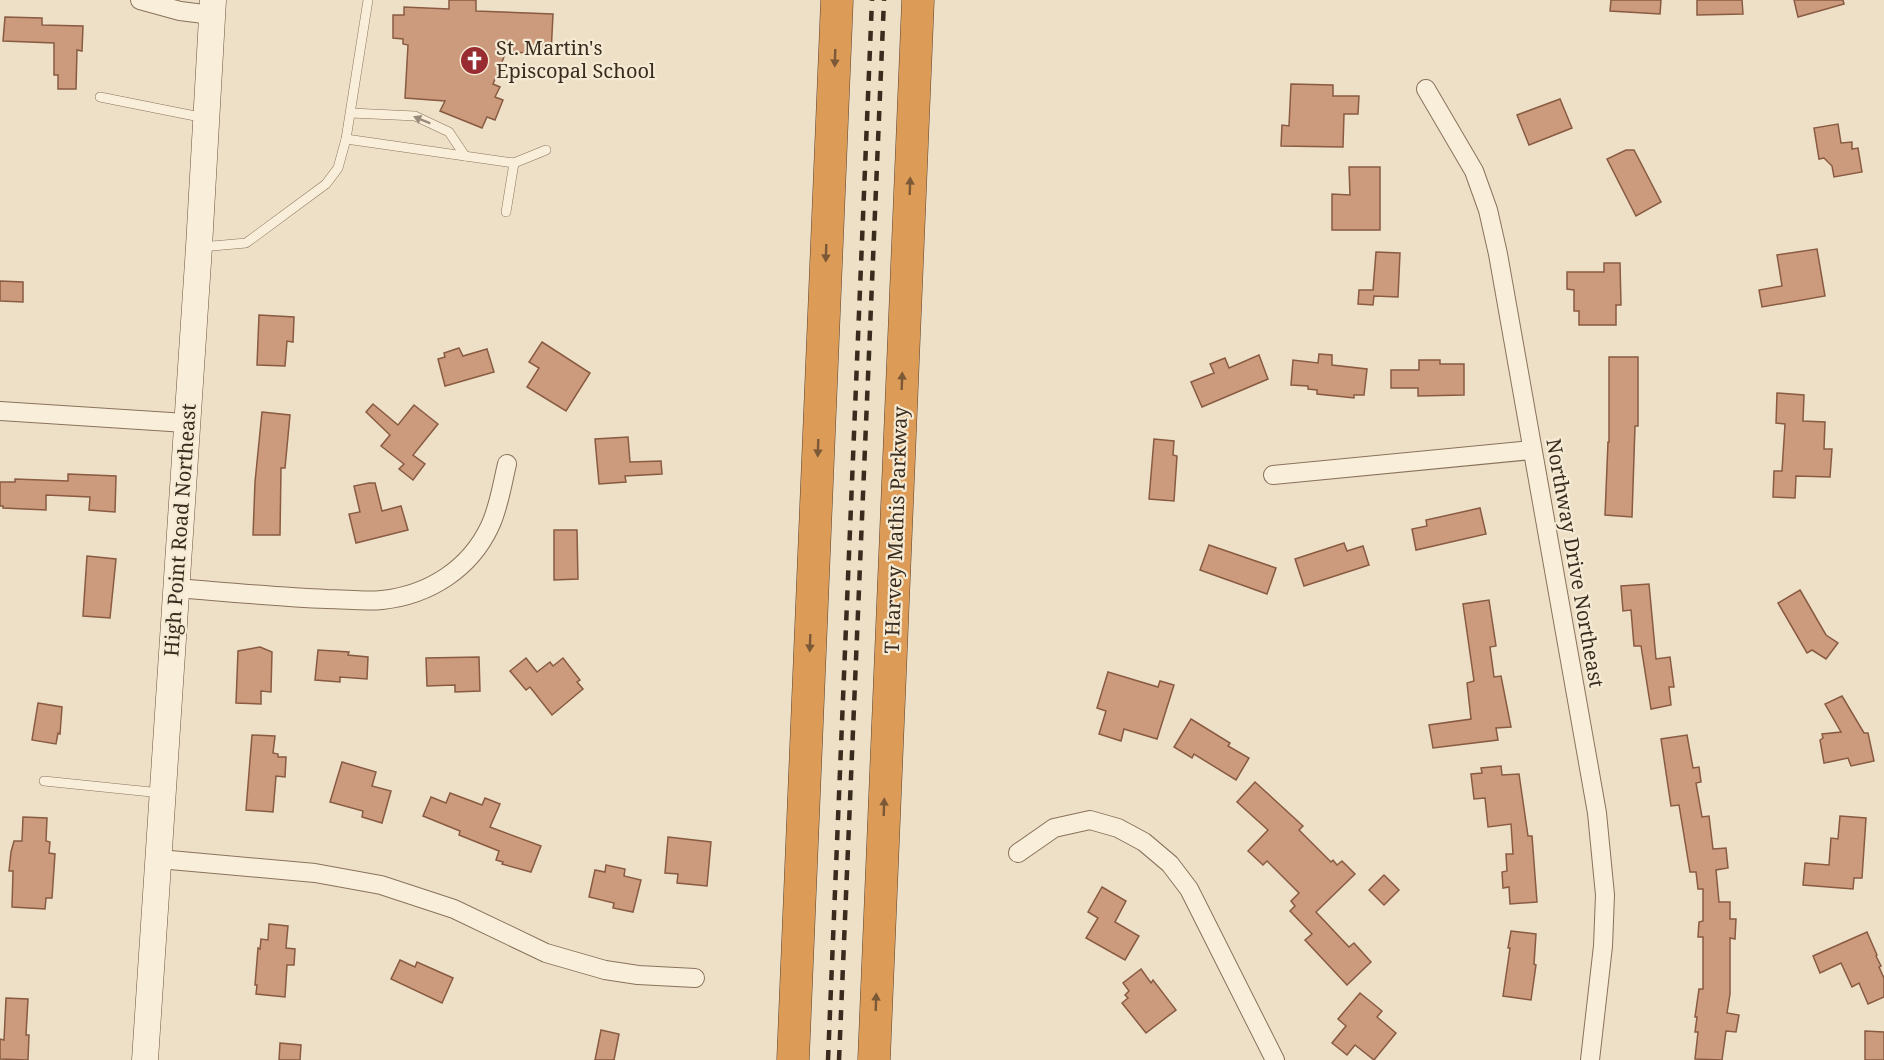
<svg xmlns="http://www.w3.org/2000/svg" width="1884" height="1060" viewBox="0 0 1884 1060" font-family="'Noto Serif',serif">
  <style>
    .building { fill: #cc9a7c; stroke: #885b42; stroke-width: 1.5 }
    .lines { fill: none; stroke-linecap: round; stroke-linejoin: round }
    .lane-casing { stroke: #89725c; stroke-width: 10 }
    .street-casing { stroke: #89725c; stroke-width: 20 }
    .secondary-casing { stroke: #6b533f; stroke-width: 27 }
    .highway-casing { stroke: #574030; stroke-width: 33 }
    .lane { stroke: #f9eed9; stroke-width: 9 }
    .street { stroke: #f9eed9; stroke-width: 18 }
    .secondary { stroke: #f9eed9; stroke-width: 26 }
    .highway { stroke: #dc9c58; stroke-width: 32 }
    .rail { stroke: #3a2b1f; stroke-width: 4.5; stroke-dasharray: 10 10; stroke-linecap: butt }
    .oneway { fill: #7b5836 }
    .oneway2 { fill: #9a8c7c }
    .labels { text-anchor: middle; stroke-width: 4.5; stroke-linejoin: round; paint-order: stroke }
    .poi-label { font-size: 20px; fill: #3a2b1f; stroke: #f5ebd5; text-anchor: start }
    .street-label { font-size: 20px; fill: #3a2b1f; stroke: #f5ebd5 }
  </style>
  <rect width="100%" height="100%" fill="#eee0c6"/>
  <!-- building -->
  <g class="building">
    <polygon points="449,0 476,0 476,11 553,14 551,54 506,52 493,84 500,87 495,97 503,100 495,120 487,117 482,128 440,111 445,101 405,98 408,45 403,44 403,39 393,38 393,15 404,15 404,7 449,9"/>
    <polygon points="1611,0 1661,0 1660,14 1610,11"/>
    <polygon points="1697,0 1742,0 1743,14 1697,15"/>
    <polygon points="1794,0 1843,0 1844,4 1798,17"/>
    <polygon points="5,17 42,18 42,25 83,26 82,51 77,50 76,89 58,89 58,75 54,75 54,43 3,41"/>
    <polygon points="1291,84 1333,85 1333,96 1359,96 1358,114 1344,114 1343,147 1281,146 1282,125 1289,126"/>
    <polygon points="1560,99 1572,128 1529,145 1517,115"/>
    <polygon points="1838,124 1841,143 1852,142 1852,149 1858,148 1862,172 1834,177 1832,166 1824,158 1819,159 1814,128"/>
    <polygon points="1626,150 1634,150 1661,202 1636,216 1607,159"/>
    <polygon points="1349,167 1380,167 1380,230 1332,230 1332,194 1350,195"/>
    <polygon points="1817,249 1825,296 1762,307 1759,290 1782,286 1777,255"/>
    <polygon points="1376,252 1400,253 1398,297 1374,296 1373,305 1358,304 1359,290 1373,290"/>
    <polygon points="1604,263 1620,263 1621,305 1616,305 1616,325 1579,325 1579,311 1574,311 1574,290 1567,289 1567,272 1604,272"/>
    <polygon points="0,281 23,282 23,302 0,301"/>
    <polygon points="259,315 294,317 293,342 287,341 285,366 257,365"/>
    <polygon points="542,342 590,373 566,411 527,387 539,368 529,362"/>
    <polygon points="459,348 463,356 487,349 494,372 445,386 438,359 445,357 444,353"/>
    <polygon points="1319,354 1332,355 1332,365 1367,369 1364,395 1354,395 1354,398 1317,394 1317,390 1308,389 1308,386 1291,385 1293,360 1318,363"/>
    <polygon points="1259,355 1268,379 1202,407 1191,382 1214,373 1210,364 1225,358 1229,368"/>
    <polygon points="1609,357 1638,357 1638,426 1635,426 1632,517 1605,515 1608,442 1609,442"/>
    <polygon points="1419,360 1440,360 1440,364 1464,364 1464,395 1418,396 1418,388 1391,388 1391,370 1419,370"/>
    <polygon points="1777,393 1804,395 1803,421 1825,422 1824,449 1832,449 1830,477 1796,476 1795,498 1773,497 1774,471 1782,471 1785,424 1776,423"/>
    <polygon points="373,404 398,425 414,405 438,424 413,455 425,464 413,480 399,469 404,464 381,446 390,435 366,412"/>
    <polygon points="262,412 290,415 285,468 281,468 280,535 253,535 255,482"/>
    <polygon points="628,437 630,462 661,461 662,474 625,476 626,482 599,484 595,439"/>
    <polygon points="1154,439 1174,441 1173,455 1177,456 1174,501 1149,499"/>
    <polygon points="68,474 116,476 115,512 89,510 90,497 46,495 46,510 3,508 3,506 0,506 0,482 15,482 15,479 68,481"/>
    <polygon points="369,483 375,483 382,511 401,506 408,530 356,543 349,514 360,512 354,486"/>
    <polygon points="1480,508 1486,534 1416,550 1412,529 1427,526 1426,520"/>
    <polygon points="554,530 577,530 578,579 554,580"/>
    <polygon points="1344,543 1347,551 1363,546 1369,565 1304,586 1295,559"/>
    <polygon points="1209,545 1276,568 1267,594 1200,570"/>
    <polygon points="87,556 116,559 110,618 83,616"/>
    <polygon points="1649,584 1656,659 1670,657 1674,687 1669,687 1671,705 1651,709 1641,646 1634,646 1631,610 1623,611 1621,586"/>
    <polygon points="1800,590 1826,635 1838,643 1826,659 1812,650 1807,653 1778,603"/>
    <polygon points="1489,600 1496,646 1490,647 1494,677 1501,676 1511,727 1496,728 1498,740 1433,748 1429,725 1471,719 1467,683 1474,681 1463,604"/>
    <polygon points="260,647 272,652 271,692 261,691 261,704 236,703 238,651"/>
    <polygon points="318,650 349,652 348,655 368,657 367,679 340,677 340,682 315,680"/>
    <polygon points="479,657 480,691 455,692 455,685 427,686 426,658"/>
    <polygon points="526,658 537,672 550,662 553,666 563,658 580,680 577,682 583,689 552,715 530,687 526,690 510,671"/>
    <polygon points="1108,672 1158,687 1160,681 1174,685 1157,739 1124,729 1121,741 1099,734 1106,711 1097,708"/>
    <polygon points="1842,696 1864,733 1868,733 1874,761 1851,766 1848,758 1824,763 1820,740 1823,738 1822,734 1841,732 1825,704"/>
    <polygon points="38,703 62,707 60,734 58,733 56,744 32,740"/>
    <polygon points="1191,719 1230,743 1228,746 1249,758 1236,780 1194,754 1192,758 1174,747"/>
    <polygon points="252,735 275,736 273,753 278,754 278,757 286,757 285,777 276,776 273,812 246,810"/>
    <polygon points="1687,735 1693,768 1699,767 1701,782 1696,783 1702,817 1709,816 1713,849 1726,848 1728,868 1716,870 1719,902 1730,902 1730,919 1736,919 1735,939 1730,938 1730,994 1727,1013 1739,1015 1736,1032 1726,1031 1722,1060 1695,1059 1698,1032 1695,1032 1697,1017 1695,1017 1699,989 1703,989 1703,937 1698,937 1699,922 1703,921 1703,889 1698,889 1696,872 1690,872 1679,805 1671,806 1661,739"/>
    <polygon points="342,762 376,772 372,786 391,791 382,823 362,817 363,811 330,802"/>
    <polygon points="1501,766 1502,775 1519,774 1528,836 1532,836 1537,902 1510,904 1509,887 1503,888 1502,872 1507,871 1506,854 1513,854 1511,824 1488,827 1485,798 1474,799 1471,774 1482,773 1481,768"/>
    <polygon points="1255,782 1303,826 1299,830 1331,862 1333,860 1337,865 1342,861 1355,874 1316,912 1349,947 1354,943 1371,962 1347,985 1305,940 1312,934 1290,911 1295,906 1291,901 1299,893 1267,861 1263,865 1248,851 1268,830 1237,802"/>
    <polygon points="450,793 482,805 485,798 500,804 490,827 541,846 531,872 502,864 503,862 496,860 499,851 459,835 460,831 423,816 431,797 446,803"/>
    <polygon points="1840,816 1866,818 1862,878 1854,878 1853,889 1803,885 1805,863 1829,865 1831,838 1838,839"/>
    <polygon points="23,817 47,818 46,841 50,842 49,853 55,854 52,898 46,898 45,909 12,907 13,871 9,871 11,852 14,841 22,841"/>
    <polygon points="668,837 711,842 707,886 677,883 678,874 665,873"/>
    <polygon points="606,865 625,869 624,876 641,880 633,912 613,908 614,903 589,897 595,870 605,872"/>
    <polygon points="1384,875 1399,890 1384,905 1369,890"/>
    <polygon points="1102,887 1126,901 1115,922 1139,936 1125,960 1086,938 1098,918 1088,912"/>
    <polygon points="269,924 288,926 286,948 295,949 294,965 287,965 285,997 256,994 257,985 255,985 258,948 260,949 261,939 268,940"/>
    <polygon points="1511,931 1536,934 1534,964 1536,965 1531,1000 1503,996 1510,948 1508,948"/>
    <polygon points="1867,932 1877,955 1876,956 1881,966 1879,967 1884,978 1884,997 1868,1004 1859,983 1852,987 1841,963 1820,973 1813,956"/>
    <polygon points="400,960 415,967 417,962 453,978 442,1003 391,979"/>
    <polygon points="1141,969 1151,983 1153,980 1176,1010 1146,1033 1122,1003 1128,998 1125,995 1129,991 1123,983"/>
    <polygon points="1360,993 1382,1011 1377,1017 1396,1033 1374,1060 1355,1045 1347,1055 1332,1043 1346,1026 1338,1019"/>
    <polygon points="6,998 28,999 26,1035 29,1035 28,1060 0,1059 0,1039 4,1040"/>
    <polygon points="601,1030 619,1034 614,1060 595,1060"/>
    <polygon points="1865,1031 1884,1032 1884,1060 1865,1060"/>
    <polygon points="280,1043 301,1045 300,1060 279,1060"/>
  </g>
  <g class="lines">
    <defs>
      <g id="lane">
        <polyline points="100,97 205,118"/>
        <polyline points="351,113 415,116 449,132 465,156"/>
        <polyline points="346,139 514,163 546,150"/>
        <polyline points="506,212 514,163"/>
        <polyline points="201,247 246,243 326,184 338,168 346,139 368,0"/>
        <polyline points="44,781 161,793"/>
      </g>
      <g id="street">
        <polyline points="140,0 180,11 212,15"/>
        <polyline points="1426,89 1474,171 1488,210 1498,254 1597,813 1605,895 1603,946 1590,1060"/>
        <polyline points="0,411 186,423"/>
        <polyline points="1273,475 1532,450"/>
        <path d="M 176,588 C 226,592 277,597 327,599 C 345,599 364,602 382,600 C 429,595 470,569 490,526 C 499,507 502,485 507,464"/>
        <polyline points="1018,853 1054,828 1090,820 1118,828 1144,842 1170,864 1189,889 1275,1060"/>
        <polyline points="159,859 315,873 381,885 454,909 546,953 605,970 638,975 695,978"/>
      </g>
      <polyline id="secondary" points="145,1060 199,247 213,0"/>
      <g id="highway">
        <polyline points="793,1060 837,0"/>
        <polyline points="874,1060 918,0"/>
      </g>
    </defs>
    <!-- lane casing -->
    <use href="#lane" class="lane-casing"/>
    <!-- street casing -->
    <use href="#street" class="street-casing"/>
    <!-- secondary casing -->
    <use href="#secondary" class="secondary-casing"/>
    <!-- highway casing -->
    <use href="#highway" class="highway-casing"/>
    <!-- lane -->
    <use href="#lane" class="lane"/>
    <!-- street -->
    <use href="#street" class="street"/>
    <!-- secondary -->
    <use href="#secondary" class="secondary"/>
    <!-- highway -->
    <use href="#highway" class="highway"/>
    <!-- rail -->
    <g class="rail">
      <polyline points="828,1060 872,0"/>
      <polyline points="839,1060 884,0"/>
    </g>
  </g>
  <!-- one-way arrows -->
  <defs><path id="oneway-solid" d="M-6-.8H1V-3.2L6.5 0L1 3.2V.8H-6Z" transform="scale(1.5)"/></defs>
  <g class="oneway">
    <use href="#oneway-solid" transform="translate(835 58) rotate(92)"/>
    <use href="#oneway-solid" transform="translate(910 186) rotate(-88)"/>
    <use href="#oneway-solid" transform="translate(826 253) rotate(92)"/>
    <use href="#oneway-solid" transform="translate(902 381) rotate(-88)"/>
    <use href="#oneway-solid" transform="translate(818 448) rotate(92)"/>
    <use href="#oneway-solid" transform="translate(810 643) rotate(92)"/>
    <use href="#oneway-solid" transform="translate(884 807) rotate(-88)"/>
    <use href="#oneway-solid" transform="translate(876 1002) rotate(-88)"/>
  </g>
  <use class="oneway2" href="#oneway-solid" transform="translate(422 120) rotate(-158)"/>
  <!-- icons -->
  <defs>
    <symbol id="church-disc" viewBox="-11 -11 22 22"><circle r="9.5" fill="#982c31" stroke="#f5ebd5"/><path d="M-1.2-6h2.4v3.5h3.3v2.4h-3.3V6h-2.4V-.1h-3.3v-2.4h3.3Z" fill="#fff"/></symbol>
  </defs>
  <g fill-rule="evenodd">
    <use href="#church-disc" x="458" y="44" width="33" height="33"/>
  </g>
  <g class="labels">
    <!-- poi labels -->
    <g class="poi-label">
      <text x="496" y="55">St. Martin's<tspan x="496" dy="23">Episcopal School</tspan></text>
    </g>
    <!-- street labels -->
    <g class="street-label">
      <text transform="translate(180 530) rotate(-86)" y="7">High Point Road Northeast</text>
      <text transform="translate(896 530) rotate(-88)" y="7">T Harvey Mathis Parkway</text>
      <text transform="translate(1575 563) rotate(80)" y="7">Northway Drive Northeast</text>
    </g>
  </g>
</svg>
